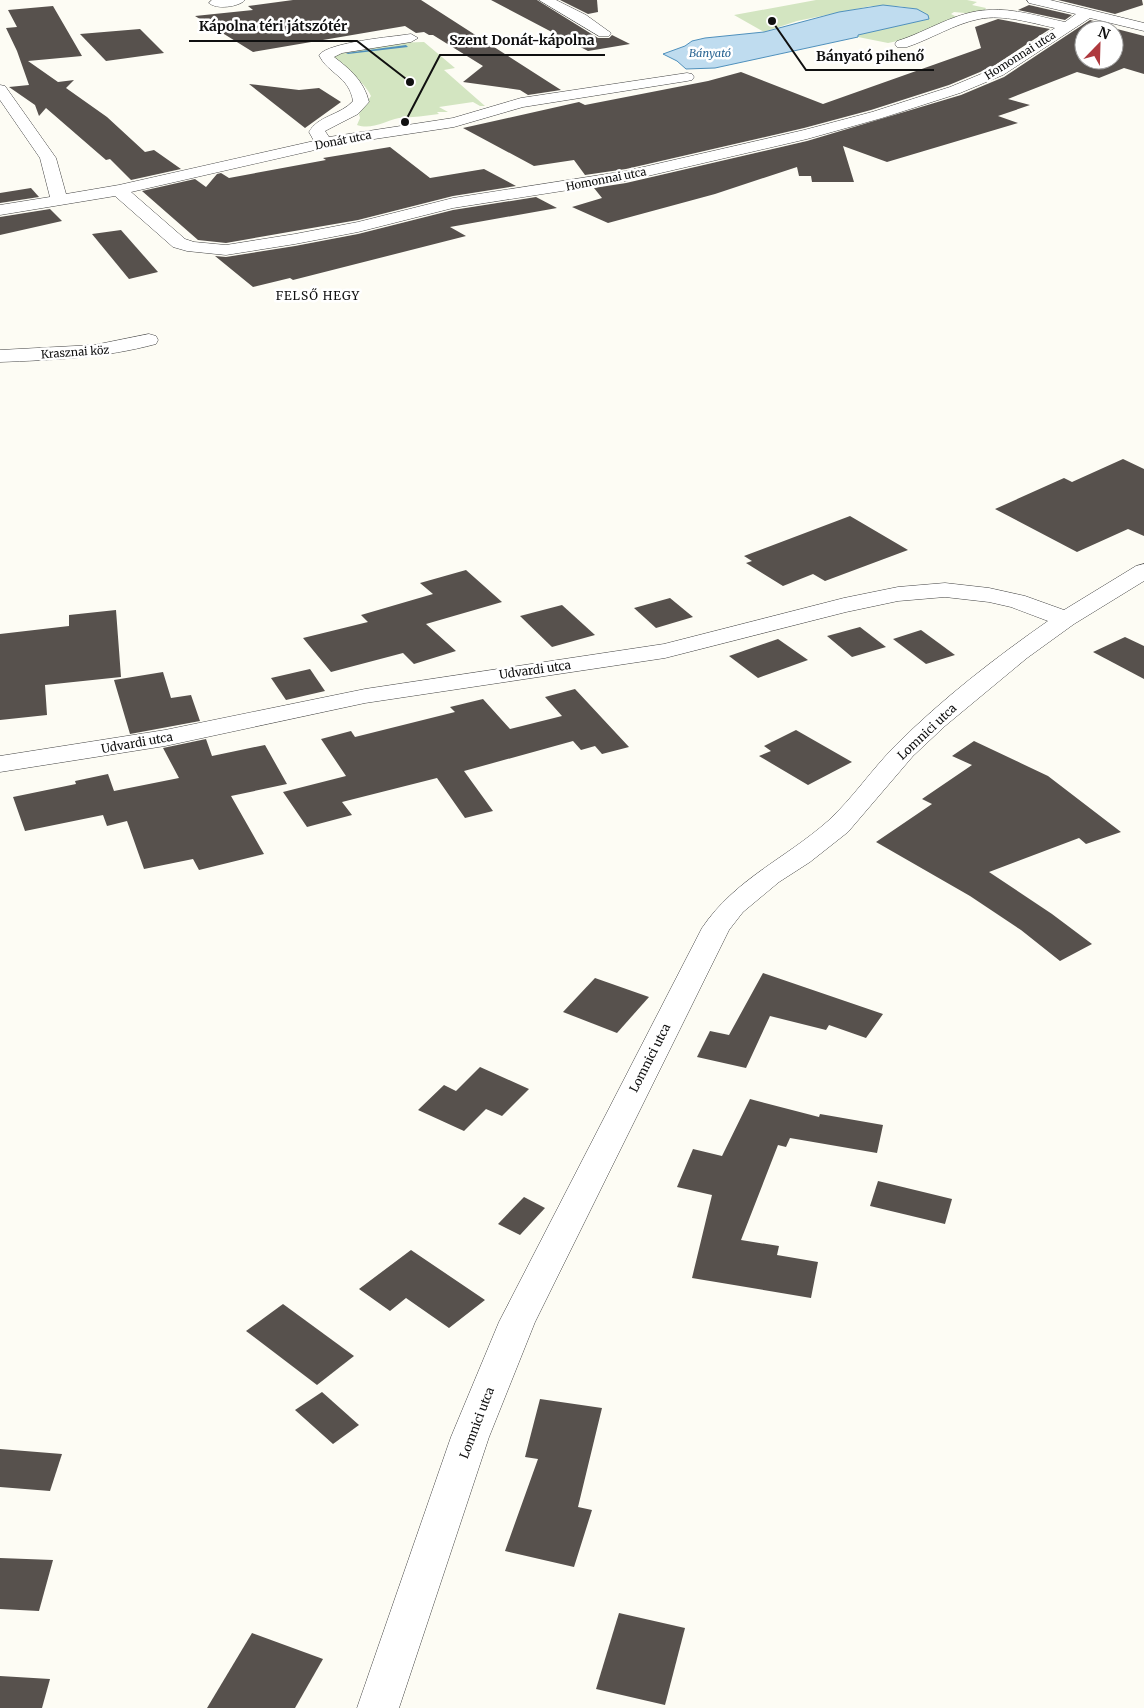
<svg xmlns="http://www.w3.org/2000/svg" width="1144" height="1708" viewBox="0 0 1144 1708" font-family="Merriweather,serif">
  <style>
    .green { fill: #d3e5c1 }
    .water { fill: #bfdcef; stroke: #4f90bc }
    .lines { fill: none; stroke-linecap: round; stroke-linejoin: round }
    .stream { fill: #4f90bc; fill-rule: evenodd }
    .building { fill: #57514d; fill-rule: evenodd }
    .minor-casing { stroke: #434343; stroke-width: 1 }
    .minor { fill: #fff; fill-rule: evenodd }
    .labels { text-anchor: middle; stroke-width: 5; stroke-linejoin: round; paint-order: stroke }
    .far-water-label { font-size: 11px; font-style: italic; fill: #286392; stroke: #fff }
    .far-street-label { font-size: 11px; fill: #101010; stroke: #fff }
    .far-quarter-label { font-size: 12px; letter-spacing: 1px; fill: #101010; stroke: #fff }
    .street-label { font-size: 12px; fill: #101010; stroke: #fff }
    .leader { fill: none; stroke: #101010; stroke-width: 2 }
    .callout-dot { fill: #101010; stroke: #fff; stroke-width: 2 }
    .callout-label { font-size: 14px; text-anchor: middle; font-weight: bold; fill: #101010; stroke: #fff; stroke-width: 5; stroke-linejoin: round; paint-order: stroke }
  </style>
  <rect width="100%" height="100%" fill="#fdfcf4"/>
  <!-- green -->
  <g class="green">
    <polygon points="816,0 967,0 977,2 972,5 986,8 984,12 976,14 954,12 951,14 959,18 912,38 888,43 858,37 857,35 929,19 916,9 898,6 871,6 797,21 764,32 734,15"/>
    <path d="M 424,42 L 455,68 L 444,70 L 485,106 L 480,106 L 473,102 L 439,107 L 448,112 L 437,112 L 439,114 C 426,116 413,117 399,118 C 385,121 372,130 357,125 L 360,118 L 359,114 L 371,96 C 362,77 342,71 334,56 L 337,53 L 393,43 Z"/>
  </g>
  <!-- water -->
  <polygon class="water" points="883,5 917,9 928,15 929,19 858,35 858,37 715,68 686,69 677,61 663,54 685,46 692,41 705,38 764,32 839,12"/>
  <g class="lines">
    <!-- stream -->
    <polygon class="stream" points="406,45 408,47 348,54 346,53"/>
  </g>
  <!-- building -->
  <g class="building">
    <polygon points="293,0 421,0 561,90 528,95 520,90 463,82 483,66 433,35 429,35 424,32 416,33 405,26 253,52 195,16 253,10 248,6"/>
    <polygon points="491,0 537,0 598,38 609,38 612,35 630,44 588,51"/>
    <polygon points="560,0 597,0 598,12 588,14"/>
    <polygon points="1058,0 1142,0 1143,5 1115,14"/>
    <polygon points="1029,5 1072,15 1065,20 1018,10"/>
    <polygon points="53,6 82,56 28,61 58,82 74,80 66,88 107,117 145,152 154,150 181,169 131,180 110,159 106,160 46,108 39,116 35,105 9,87 29,85 17,51 6,28 17,27 8,10"/>
    <polygon points="998,19 1050,29 992,67 949,85 871,110 804,128 626,169 585,175 574,160 534,166 463,128 579,102 585,105 708,81 741,72 823,104 981,48 975,27"/>
    <path d="M 1090,20 L 1094,21 L 1090,22 L 1144,36 L 1144,74 L 1124,68 L 1099,78 L 1077,72 L 1008,99 L 1030,105 L 998,116 L 1018,123 L 887,162 L 843,146 L 854,182 L 812,182 L 811,176 L 799,176 L 797,167 L 715,194 L 608,223 L 572,207 L 602,198 L 594,188 L 626,183 L 807,141 L 961,95 L 1004,77 ZM 1084,30 L 1114,30 L 1114,60 L 1084,60 Z"/>
    <polygon points="140,29 164,53 106,61 80,34"/>
    <polygon points="249,84 299,90 319,88 341,102 305,128"/>
    <polygon points="390,147 430,178 484,169 516,186 453,196 358,220 226,243 198,240 142,191 195,179 206,187 217,174 221,173 229,178 326,160 323,158"/>
    <polygon points="31,188 39,197 0,203 0,193"/>
    <polygon points="536,197 557,208 450,227 466,236 293,280 290,278 253,287 215,256 226,257 295,246 358,234 453,210"/>
    <polygon points="50,209 62,221 0,235 0,217"/>
    <polygon points="121,230 158,272 129,279 92,234"/>
    <polygon points="1123,459 1144,469 1144,536 1128,529 1077,552 995,509 1064,478 1072,482"/>
    <polygon points="850,516 908,550 825,581 813,574 783,586 746,563 752,561 744,556"/>
    <polygon points="466,570 502,602 426,624 456,651 414,664 403,653 331,672 303,638 368,622 361,615 433,594 420,583"/>
    <polygon points="670,598 693,617 656,628 634,608"/>
    <polygon points="562,605 595,635 552,647 520,616"/>
    <polygon points="116,610 121,677 45,685 47,715 0,720 0,634 69,626 69,615"/>
    <polygon points="860,627 886,647 852,657 827,636"/>
    <polygon points="921,630 955,655 926,664 893,639"/>
    <polygon points="1125,637 1144,646 1144,679 1093,652"/>
    <polygon points="778,639 808,660 758,678 729,656"/>
    <polygon points="310,669 325,691 286,700 271,678"/>
    <polygon points="163,672 171,698 191,695 200,721 130,734 114,680"/>
    <polygon points="575,689 629,747 602,754 595,746 581,750 573,741 464,771 493,811 465,818 437,778 342,802 352,815 307,827 283,792 346,776 321,739 351,731 355,737 455,712 450,707 483,699 510,729 562,716 545,697"/>
    <polygon points="796,730 852,762 808,785 759,756 771,751 764,746"/>
    <polygon points="206,739 212,756 265,745 287,784 231,796 264,854 199,870 193,859 144,869 127,821 107,826 103,815 25,831 13,797 76,784 75,781 108,774 114,791 179,778 163,748"/>
    <polygon points="974,741 1048,776 1121,832 1086,844 1079,838 989,872 1052,914 1092,944 1060,961 1021,930 970,896 876,842 932,804 922,799 972,765 952,756"/>
    <polygon points="763,973 883,1014 866,1038 829,1025 826,1030 770,1016 746,1068 697,1057 710,1031 729,1035"/>
    <polygon points="595,978 649,997 617,1033 563,1012"/>
    <polygon points="480,1067 529,1089 502,1116 486,1109 464,1131 418,1110 444,1085 456,1091"/>
    <polygon points="750,1099 819,1117 820,1114 883,1125 877,1153 790,1138 786,1147 778,1145 741,1240 779,1246 777,1255 818,1262 811,1298 692,1278 712,1195 677,1187 693,1149 722,1156"/>
    <polygon points="878,1181 952,1199 945,1224 870,1206"/>
    <polygon points="524,1197 545,1208 520,1235 498,1224"/>
    <polygon points="411,1250 485,1300 449,1328 406,1298 390,1311 359,1289"/>
    <polygon points="283,1304 354,1356 317,1385 246,1331"/>
    <polygon points="322,1392 359,1425 333,1444 295,1410"/>
    <polygon points="540,1399 602,1408 578,1507 592,1510 574,1567 505,1551 538,1459 525,1457"/>
    <polygon points="0,1449 62,1454 50,1491 0,1487"/>
    <polygon points="0,1558 53,1560 39,1611 0,1609"/>
    <polygon points="619,1613 685,1628 665,1705 596,1689"/>
    <polygon points="252,1633 323,1659 295,1708 207,1708"/>
    <polygon points="0,1676 50,1679 42,1708 0,1708"/>
  </g>
  <g class="lines">
    <defs>
      <g id="minor">
        <path d="M 212,0 L 245,0 C 239,7 216,10 209,3 Z"/>
        <polygon points="539,0 556,0 586,15 611,33 609,36 599,36"/>
        <path d="M 1027,0 L 1050,0 L 1144,23 L 1144,31 L 1090,18 L 1003,75 L 960,93 L 882,118 L 807,139 L 626,181 L 453,208 L 358,232 L 295,244 L 226,255 L 187,251 L 173,247 L 115,196 L 0,215 L 0,205 L 50,197 L 40,158 L 0,100 L 0,85 L 5,86 L 56,158 L 66,194 L 119,185 L 314,141 L 309,132 C 317,116 341,115 353,101 C 349,76 328,74 319,55 C 329,42 392,37 411,34 L 418,38 L 411,42 L 342,53 L 334,57 C 350,69 364,81 369,102 L 358,114 L 325,131 L 329,137 L 453,118 L 521,98 L 687,73 L 692,74 L 694,77 L 692,80 L 687,81 L 523,107 L 454,127 L 341,144 L 131,192 L 185,239 L 194,242 L 226,245 L 295,234 L 358,222 L 453,198 L 626,171 L 804,130 L 872,112 L 950,87 L 993,69 L 1055,28 C 1031,23 1004,14 979,19 C 954,24 931,39 907,47 L 897,47 L 895,44 L 897,41 C 927,32 956,11 989,10 C 1014,8 1040,17 1065,22 L 1076,14 L 1029,3 Z"/>
        <path d="M 149,334 L 156,336 L 158,340 L 156,344 C 104,358 53,360 0,362 L 0,350 L 94,345 Z"/>
        <path d="M 1144,564 L 1144,581 L 1074,624 L 1027,658 L 945,726 L 913,756 L 848,832 L 810,862 L 779,882 L 743,912 L 729,930 L 535,1322 L 489,1437 L 399,1708 L 357,1708 L 451,1437 L 499,1322 L 702,928 C 735,879 785,859 828,821 C 853,798 872,769 896,745 C 942,699 995,658 1048,621 L 1011,607 L 989,602 L 945,597 L 898,601 L 846,612 L 665,658 L 365,703 L 165,746 L 0,772 L 0,756 L 165,730 L 365,689 L 664,644 L 844,598 L 898,587 L 945,583 L 989,588 L 1025,596 L 1064,610 L 1136,566 Z"/>
      </g>
    </defs>
    <!-- minor casing -->
    <use href="#minor" class="minor-casing"/>
    <!-- minor -->
    <use href="#minor" class="minor"/>
  </g>
  <g class="labels">
    <!-- far-water labels -->
    <g class="far-water-label">
      <text x="710" y="57">Bányató</text>
    </g>
    <!-- far-street labels -->
    <g class="far-street-label">
      <text transform="translate(1020 55) rotate(-32)" y="4">Homonnai utca</text>
      <text transform="translate(343 140) rotate(-11)" y="4">Donát utca</text>
      <text transform="translate(606 179) rotate(-11)" y="4">Homonnai utca</text>
      <text transform="translate(75 352) rotate(-4)" y="4">Krasznai köz</text>
    </g>
    <!-- far-quarter labels -->
    <g class="far-quarter-label">
      <text x="318" y="300">FELSŐ HEGY</text>
    </g>
    <!-- street labels -->
    <g class="street-label">
      <text transform="translate(535 670) rotate(-8)" y="4">Udvardi utca</text>
      <text transform="translate(927 732) rotate(-43)" y="4">Lomnici utca</text>
      <text transform="translate(137 743) rotate(-10)" y="4">Udvardi utca</text>
      <text transform="translate(650 1058) rotate(-63)" y="4">Lomnici utca</text>
      <text transform="translate(477 1423) rotate(-69)" y="4">Lomnici utca</text>
    </g>
  </g>
  <!-- callouts -->
  <path class="leader" d="M410 82L357 41H189M405 122L440 55H605M772 21L806 70H934"/>
  <g class="callout-dot">
    <circle cx="410" cy="82" r="5"/>
    <circle cx="405" cy="122" r="5"/>
    <circle cx="772" cy="21" r="5"/>
  </g>
  <g class="callout-label">
    <text x="273" y="31">Kápolna téri játszótér</text>
    <text x="522" y="45">Szent Donát-kápolna</text>
    <text x="870" y="61">Bányató pihenő</text>
  </g>
  <!-- north arrow -->
  <g transform="translate(1099 45) rotate(23)"><circle r="24" fill="#ffffff" stroke="#9f9f9f"/>
  <path d="M0-4L9 19L0 12L-9 19Z" fill="#ae393e"/>
  <text y="-8" font-size="14" font-weight="bold" text-anchor="middle" fill="#101010">N</text>
  </g>
</svg>
